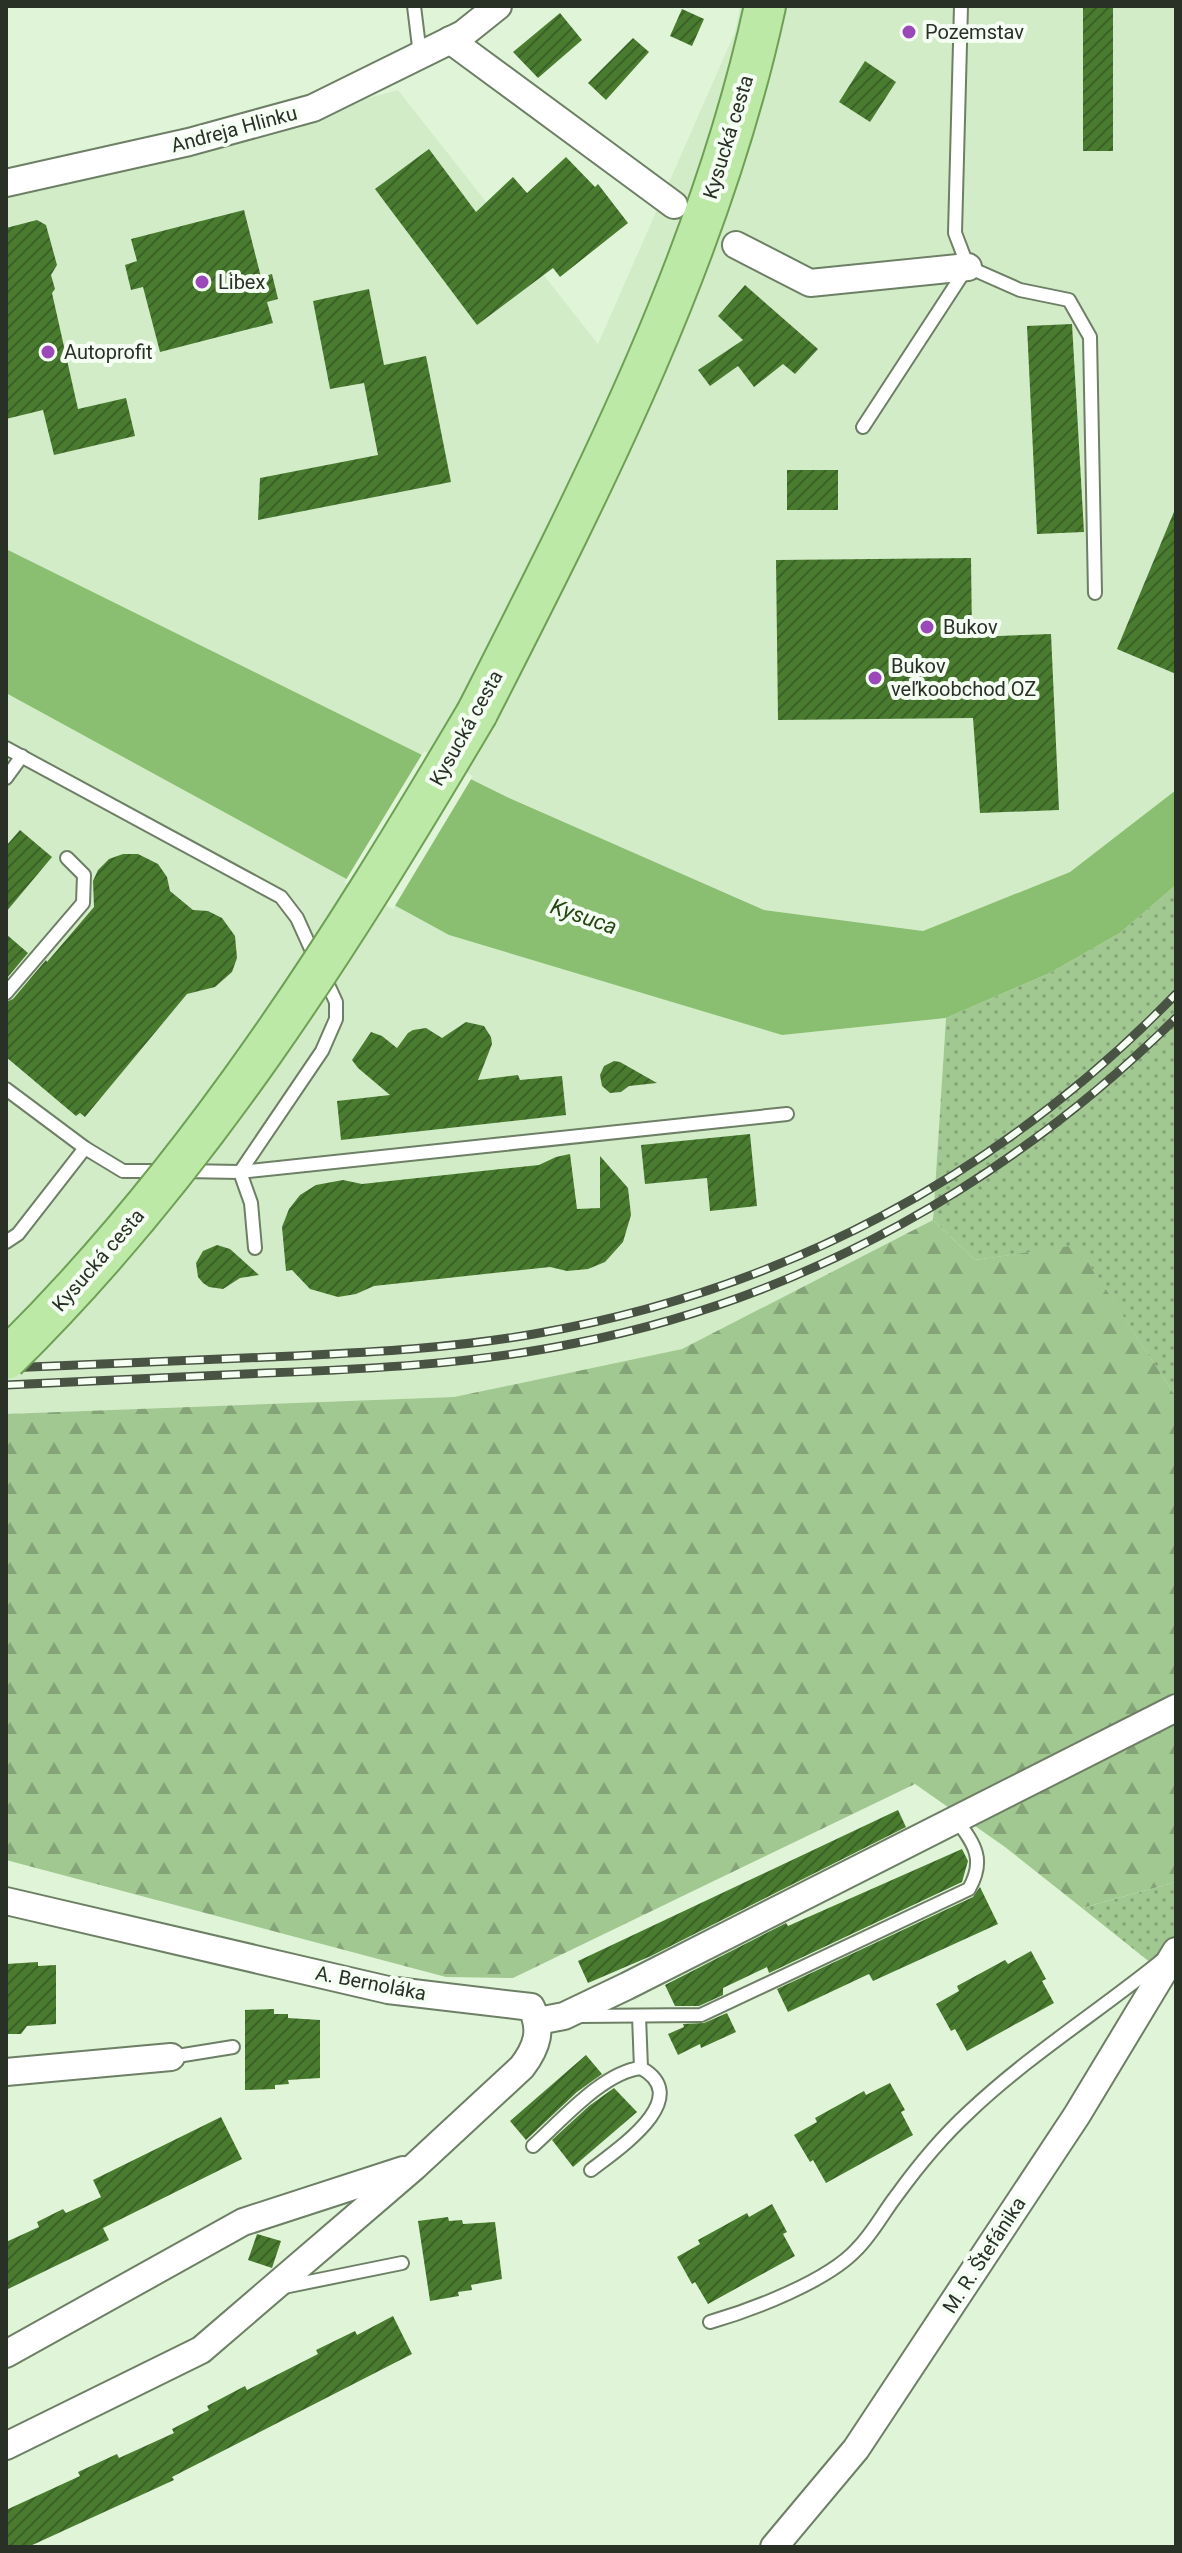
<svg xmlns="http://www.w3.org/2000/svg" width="1182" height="2553" viewBox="0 0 1182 2553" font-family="Roboto,sans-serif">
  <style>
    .built { fill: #d3ecc8 }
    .green { fill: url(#green-dots) }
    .forest { fill: url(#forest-firs) }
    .water { fill: #8abf71 }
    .pier { fill: #e0f5d7 }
    .building { fill: url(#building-hatch) }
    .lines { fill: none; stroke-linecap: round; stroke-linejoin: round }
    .service-casing { stroke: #6d7f65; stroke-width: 16 }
    .minor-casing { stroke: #6d7f65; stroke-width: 30 }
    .primary-casing { stroke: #6da054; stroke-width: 44 }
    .service { stroke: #fff; stroke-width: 12 }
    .minor { stroke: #fff; stroke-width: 26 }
    .primary { stroke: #bde9a7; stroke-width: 40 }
    .rail-casing { stroke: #485344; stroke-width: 9 }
    .rail { stroke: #f5fef2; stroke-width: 6; stroke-dasharray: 18; stroke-linecap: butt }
    .primary-bridge-casing { stroke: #6da054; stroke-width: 44; stroke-linecap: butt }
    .primary-bridge { stroke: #bde9a7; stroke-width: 40 }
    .poi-dot { fill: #9b49b8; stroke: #f5fef2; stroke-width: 3 }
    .labels { text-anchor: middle; stroke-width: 8; stroke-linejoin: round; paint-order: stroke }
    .poi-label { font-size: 20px; fill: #293126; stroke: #f5fef2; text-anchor: start }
    .street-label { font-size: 20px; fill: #293126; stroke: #f5fef2 }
    .water-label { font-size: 22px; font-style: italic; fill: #244611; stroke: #f5fef2 }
  </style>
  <defs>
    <pattern id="green-dots" width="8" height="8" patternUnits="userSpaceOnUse" patternTransform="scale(2)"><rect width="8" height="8" fill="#a2c892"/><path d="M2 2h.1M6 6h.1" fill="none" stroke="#84a377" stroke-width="1.8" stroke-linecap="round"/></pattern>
    <pattern id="forest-firs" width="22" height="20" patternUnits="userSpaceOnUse" patternTransform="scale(2)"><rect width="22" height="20" fill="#a2c892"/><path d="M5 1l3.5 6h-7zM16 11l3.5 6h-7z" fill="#84a377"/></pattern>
    <pattern id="building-hatch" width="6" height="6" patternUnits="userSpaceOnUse" patternTransform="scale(2)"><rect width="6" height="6" fill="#4a7c30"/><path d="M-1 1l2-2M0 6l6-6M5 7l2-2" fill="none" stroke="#3a6127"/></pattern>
  </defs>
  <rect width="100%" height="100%" fill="#e0f5d7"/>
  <!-- built -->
  <g class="built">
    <polygon points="740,6 1176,6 1176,790 1070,872 923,931 764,910 507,797 6,549 6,195 398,90 598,344 735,32"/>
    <polygon points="6,693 449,935 782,1035 946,1018 933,1220 682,1349 454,1397 6,1414"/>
  </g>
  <!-- green -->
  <g class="green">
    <polygon points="1176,885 1176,1397 1077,1246 975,1260 933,1220 946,1018 1050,973 1120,933"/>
    <polygon points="1176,1882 1176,1983 1082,1908"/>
  </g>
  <!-- forest -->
  <polygon class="forest" points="933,1220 975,1260 1077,1245 1176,1397 1176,1882 1082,1908 1005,1847 915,1784 513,1978 446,1977 6,1860 6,1414 454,1397 682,1349"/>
  <!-- water -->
  <polygon class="water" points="6,549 507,797 764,910 923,931 1070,872 1176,790 1176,885 1120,933 1050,973 946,1018 782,1035 449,935 6,693"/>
  <!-- pier -->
  <polygon class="pier" points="424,751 473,776 393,909 344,883"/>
  <!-- building -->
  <g class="building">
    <rect x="1083" y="6" width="30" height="145"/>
    <polygon points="682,9 704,19 692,46 670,36"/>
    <polygon points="560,13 582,40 538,78 513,52"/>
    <polygon points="633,38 649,52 606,100 588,83"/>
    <polygon points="865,61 896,82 870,122 839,102"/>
    <polygon points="429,149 476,212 513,177 527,193 566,157 595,187 598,184 628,223 560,277 553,268 477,325 375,189"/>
    <polygon points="244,210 261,277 272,274 278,299 267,302 273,323 160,352 143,287 131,290 125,265 137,261 131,239"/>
    <polygon points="37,220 46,225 57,265 51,275 55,289 52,293 78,409 126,398 135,436 54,455 43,410 6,419 6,228"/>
    <polygon points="745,285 818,349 795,374 783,364 754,387 738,366 710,386 698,370 743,340 718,316"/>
    <polygon points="369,289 384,365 426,356 451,482 258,520 260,478 378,455 364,383 330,389 313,301"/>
    <polygon points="1072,324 1084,532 1037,534 1027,326"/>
    <rect x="787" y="470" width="51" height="40"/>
    <polygon points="1176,507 1176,674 1117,649"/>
    <polygon points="971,558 972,637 1051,634 1059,810 980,813 973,718 778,720 776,560"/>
    <polygon points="20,830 52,857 6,912 6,846"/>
    <polygon points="123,854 138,854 158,864 167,877 170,891 193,910 208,911 222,918 235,936 237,958 232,972 215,987 187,994 85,1117 80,1113 76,1116 6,1057 6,1002 13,999 46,960 47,962 94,907 93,881 98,870 109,859"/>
    <polygon points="6,934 28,953 6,979"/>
    <polygon points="466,1022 484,1026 491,1037 492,1044 478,1080 518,1075 520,1080 562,1076 566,1115 341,1140 337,1101 390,1095 358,1068 352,1060 371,1032 382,1036 397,1048 408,1033 413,1030 426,1028 442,1038"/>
    <polygon points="614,1061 620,1062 657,1083 629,1086 621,1092 610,1093 602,1086 600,1075 604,1066"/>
    <polygon points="750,1134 757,1206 710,1211 707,1178 645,1184 641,1145"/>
    <polygon points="570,1154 577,1209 600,1208 600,1156 628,1188 631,1215 623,1242 605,1262 588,1269 567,1271 550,1267 374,1286 356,1294 338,1297 310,1289 292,1270 286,1271 282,1227 289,1209 300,1195 316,1185 343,1180 362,1184 539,1165 556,1157"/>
    <polygon points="217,1245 230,1249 259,1275 240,1278 223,1289 209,1287 203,1283 198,1277 196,1263 203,1251"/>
    <polygon points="898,1810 906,1827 651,1956 588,1983 578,1961"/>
    <polygon points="962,1849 968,1861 962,1882 769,1973 767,1967 723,1988 723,1995 699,2006 675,2006 665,1985 786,1923 788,1926"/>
    <polygon points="980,1887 998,1924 873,1981 869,1974 788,2012 777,1989 973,1897"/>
    <polygon points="1031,1951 1046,1979 1042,1981 1054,2003 967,2051 955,2029 951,2031 936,2004 959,1991 957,1986 1005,1960 1008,1964"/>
    <polygon points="38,1962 38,1966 56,1965 56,2024 27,2026 21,2034 6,2034 6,1964"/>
    <polygon points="274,2009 274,2014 288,2014 288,2018 320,2020 320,2078 288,2080 289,2084 275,2085 275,2089 245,2090 245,2010"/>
    <polygon points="727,2013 736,2032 701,2048 700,2044 678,2055 668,2034 684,2027 683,2024 704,2023"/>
    <polygon points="586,2055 602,2074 577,2092 526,2140 510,2121"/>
    <polygon points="890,2083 905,2110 901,2112 913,2135 826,2183 813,2160 810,2162 794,2135 817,2122 815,2118 864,2091 866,2095"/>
    <polygon points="614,2088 637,2112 573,2167 552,2140 589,2106"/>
    <polygon points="221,2117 242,2159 103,2228 109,2240 6,2290 6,2242 39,2227 37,2222 63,2209 66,2213 101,2197 93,2180"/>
    <polygon points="772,2204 787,2232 783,2234 795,2256 708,2304 695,2282 692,2284 677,2257 700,2244 698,2240 747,2213 749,2217"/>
    <polygon points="448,2217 449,2221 462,2220 463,2224 495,2222 502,2279 471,2285 472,2290 458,2292 459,2296 430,2301 418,2221"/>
    <polygon points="257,2234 281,2241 272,2268 248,2260"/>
    <polygon points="393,2316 412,2354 172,2477 174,2480 28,2547 6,2547 6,2510 80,2476 78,2472 117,2454 119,2458 174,2433 172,2429 209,2410 207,2406 245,2386 247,2390 318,2354 316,2350 355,2331 357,2335"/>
  </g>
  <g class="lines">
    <defs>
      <g id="service">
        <polyline points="414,6 420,55"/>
        <polyline points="961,6 955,233 968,267 1020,290 1069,300 1090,337 1095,593"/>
        <polyline points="863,427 966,269"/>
        <polyline points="6,748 281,897 297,918 316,960"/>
        <polyline points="6,778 22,756"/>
        <polyline points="6,993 83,903 84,875 67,858"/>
        <polyline points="6,1089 85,1148 123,1171 161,1171"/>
        <polyline points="183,1171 240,1172 787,1114"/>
        <polyline points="6,1242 18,1234 85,1148"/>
        <polyline points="255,1248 251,1203 240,1172 322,1051 336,1019 336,1002 324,976"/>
        <path d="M 579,2016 L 701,2015 L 969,1889 C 986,1859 974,1844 956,1819"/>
        <polyline points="171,2057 233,2047"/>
        <path d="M 533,2146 C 561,2121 603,2072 641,2068"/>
        <path d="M 591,2170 C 618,2149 695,2098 641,2068 L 639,2016"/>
        <polyline points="284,2287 402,2263"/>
        <path d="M 710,2322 C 752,2310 828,2281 857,2249 C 873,2233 883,2213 897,2195 C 918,2166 943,2136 969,2112 C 1028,2056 1098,2012 1161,1961"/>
      </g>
      <g id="minor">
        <polyline points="450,40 674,205"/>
        <polyline points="6,183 189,142 313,108 463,34 498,6"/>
        <polyline points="736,245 810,283 968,267"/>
        <path d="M 6,1901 L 388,1990 L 531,2007 C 543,2030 537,2047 522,2067 L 414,2167 L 201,2350 L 6,2446"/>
        <polyline points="538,2021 564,2016 627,1986 1176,1708"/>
        <polyline points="6,2072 171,2057"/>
        <polyline points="6,2354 243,2222 403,2170"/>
        <polyline points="774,2547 856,2449 1077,2115 1176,1951"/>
      </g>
      <path id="primary" d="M 477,713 C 592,487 711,256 765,6"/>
    </defs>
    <!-- service casing -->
    <use href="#service" class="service-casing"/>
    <!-- minor casing -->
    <use href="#minor" class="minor-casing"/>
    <!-- primary casing -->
    <use href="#primary" class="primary-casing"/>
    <!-- service -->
    <use href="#service" class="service"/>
    <!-- minor -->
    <use href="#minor" class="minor"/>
    <!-- primary -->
    <use href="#primary" class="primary"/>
    <defs>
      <g id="rail">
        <path d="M 6,1368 C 102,1364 197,1360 293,1356 C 373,1352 454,1348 534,1334 C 782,1291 1001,1175 1176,994"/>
        <path d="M 6,1385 C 93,1381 180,1377 266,1373 C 370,1369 474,1364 576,1343 C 805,1298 1011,1181 1176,1018"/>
      </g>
    </defs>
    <!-- rail casing -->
    <use href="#rail" class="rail-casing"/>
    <!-- rail -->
    <use href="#rail" class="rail"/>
    <defs>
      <path id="primary-bridge" d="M 6,1359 C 198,1171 341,943 477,713"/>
    </defs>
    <!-- primary-bridge casing -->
    <use href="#primary-bridge" class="primary-bridge-casing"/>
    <!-- primary-bridge -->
    <use href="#primary-bridge" class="primary-bridge"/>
  </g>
  <!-- markers -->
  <g class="poi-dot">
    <circle cx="909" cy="32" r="8"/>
    <circle cx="202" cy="282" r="8"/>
    <circle cx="48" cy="352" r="8"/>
    <circle cx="927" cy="627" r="8"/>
    <circle cx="875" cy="678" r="8"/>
  </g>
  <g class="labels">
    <!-- poi labels -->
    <g class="poi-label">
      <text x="925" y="39">Pozemstav</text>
      <text x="218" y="289">Libex</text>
      <text x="64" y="359">Autoprofit</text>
      <text x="943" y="634">Bukov</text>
      <text x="891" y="673">Bukov<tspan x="891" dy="23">veľkoobchod OZ</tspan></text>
    </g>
    <!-- street labels -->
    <g class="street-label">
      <text transform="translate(234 129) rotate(-15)" y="7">Andreja Hlinku</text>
      <text transform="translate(728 137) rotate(-73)" y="7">Kysucká cesta</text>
      <text transform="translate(466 728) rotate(-61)" y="7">Kysucká cesta</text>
      <text transform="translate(98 1260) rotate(-49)" y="7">Kysucká cesta</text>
      <text transform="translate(371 1983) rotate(11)" y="7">A. Bernoláka</text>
      <text transform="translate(984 2255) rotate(-57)" y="7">M. R. Štefánika</text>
    </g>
    <!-- water labels -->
    <g class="water-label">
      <text transform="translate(584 916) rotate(19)" y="8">Kysuca</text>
    </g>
  </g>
  <!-- border -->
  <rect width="1182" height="2553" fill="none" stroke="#293126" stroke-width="16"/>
</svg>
